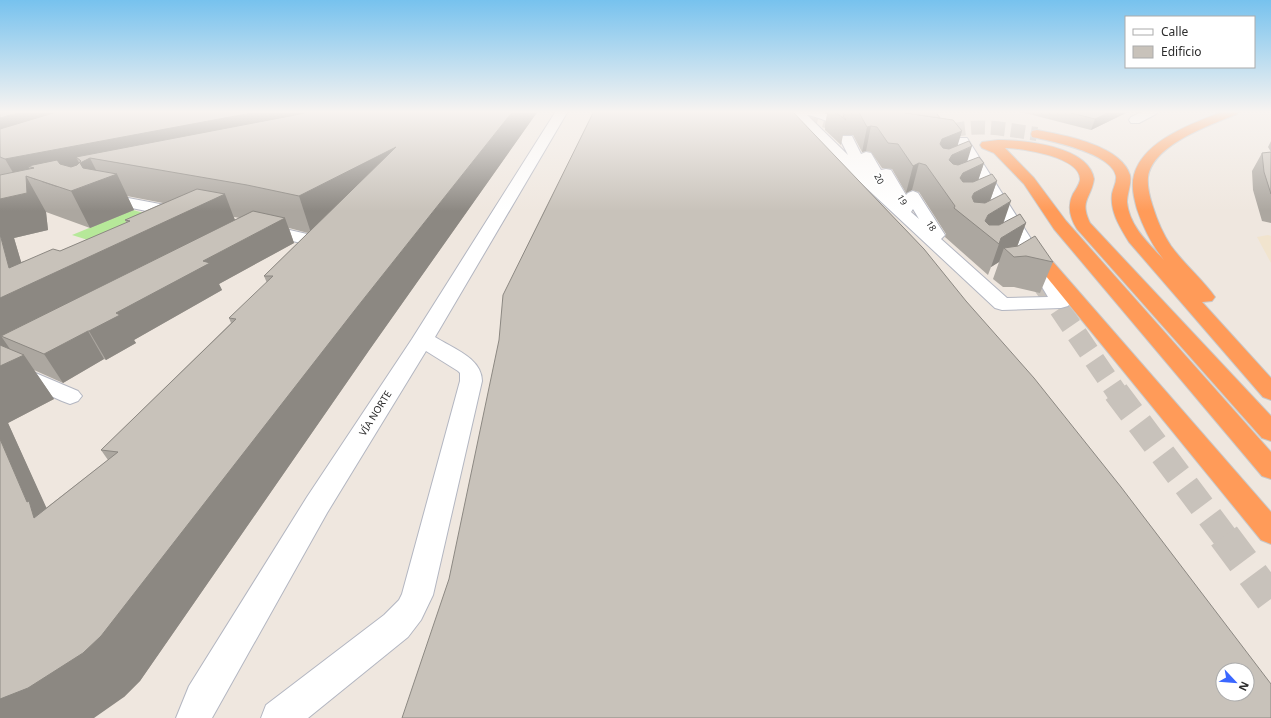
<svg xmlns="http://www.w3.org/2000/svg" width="1271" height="718" viewBox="0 0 1271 718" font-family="'Noto Sans',sans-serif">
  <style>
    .education { fill: #f1e4ce }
    .green { fill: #b6e899 }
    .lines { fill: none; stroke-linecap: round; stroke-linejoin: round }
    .highway-tunnel-far3 { stroke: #c8c2bb; stroke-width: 14; stroke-dasharray: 14 6; stroke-linecap: butt }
    .highway-tunnel-far2 { stroke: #c8c2bb; stroke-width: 21; stroke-dasharray: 21 10; stroke-linecap: butt }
    .highway-tunnel-far1 { stroke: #c8c2bb; stroke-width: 26; stroke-dasharray: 26 13; stroke-linecap: butt }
    .highway-tunnel { stroke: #c8c2bb; stroke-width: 32; stroke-dasharray: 32 16; stroke-linecap: butt }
    .minor-casing { stroke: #b3b6c1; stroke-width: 2 }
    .highway-casing { stroke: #c8c8c8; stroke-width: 2 }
    .minor { fill: #fff; fill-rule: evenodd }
    .highway { fill: #ff9b59; fill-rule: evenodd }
    .wall { fill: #aca7a0; fill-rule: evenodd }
    .shaded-wall { fill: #8c8882 }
    .building { fill: #c8c2ba; stroke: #8c8882; fill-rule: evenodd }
    .labels { text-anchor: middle; stroke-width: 4; stroke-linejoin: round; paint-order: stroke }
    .far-street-label { font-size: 9px; fill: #2d2d2d; stroke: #fff }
    .street-label { font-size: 10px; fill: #2d2d2d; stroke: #fff }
  </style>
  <rect width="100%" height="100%" fill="#efe7df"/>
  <!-- education -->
  <polygon class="education" points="1268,235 1271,236 1271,263 1257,237"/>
  <!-- green -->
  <polygon class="green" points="133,210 148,214 88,240 72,235"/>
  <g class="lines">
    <!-- highway-tunnel-far3 -->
    <g class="highway-tunnel-far3">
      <polyline points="785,111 854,128"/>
      <path d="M 933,139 C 964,120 1003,129 1037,134"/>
    </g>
    <!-- highway-tunnel-far2 -->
    <polyline class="highway-tunnel-far2" points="1042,283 1117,393"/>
    <!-- highway-tunnel-far1 -->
    <polyline class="highway-tunnel-far1" points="1116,392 1225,537"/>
    <!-- highway-tunnel -->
    <polyline class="highway-tunnel" points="1224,536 1271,599"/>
    <defs>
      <g id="minor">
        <path d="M 556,111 L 568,111 L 435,337 C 452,348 482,358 482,381 L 433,595 L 421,620 L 408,637 L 308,718 L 261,718 L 266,705 L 384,615 L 399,600 L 402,594 L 460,381 L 460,373 L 458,371 L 426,351 L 327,513 L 212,718 L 176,718 L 189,686 L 307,497 L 412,339 Z"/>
        <path d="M 794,111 L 824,111 L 842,117 L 844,120 L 842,123 C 831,125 818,116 807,115 L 848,155 L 840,139 L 842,136 L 852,136 L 861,154 L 866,152 L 871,153 L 881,170 L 886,169 L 891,170 L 906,195 L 908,193 L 913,191 L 918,193 L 945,235 L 941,239 L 1007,298 L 1048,297 L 955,141 L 957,138 L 967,138 L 1071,302 L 1068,306 L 1061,308 L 1002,310 L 995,308 L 831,155 L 794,116 L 792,113 ZM 913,209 L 919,219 L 911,212 Z"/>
        <polygon points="1144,111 1158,111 1156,114 1139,123 1131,123 1129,120 1131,117"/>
        <polygon points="107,194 181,208 187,210 189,213 187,216 181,218 102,202 99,199 102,196"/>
        <polygon points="263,224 316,236 319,240 316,244 310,245 257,233 255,229 257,225"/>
        <polygon points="0,358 78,391 82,396 78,401 70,404 62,401 0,373"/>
      </g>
      <g id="highway">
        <path d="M 1224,111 L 1239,111 L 1237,114 C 1211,125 1153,144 1148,177 C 1147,187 1150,198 1153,207 C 1157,220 1163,234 1171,246 C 1184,264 1202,279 1215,297 L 1212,301 L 1202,302 L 1271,378 L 1271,400 L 1263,397 L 1129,242 C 1120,227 1110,212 1112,194 C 1113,188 1117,182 1116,176 C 1112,153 1051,141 1032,137 L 1031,134 L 1032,131 L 1037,130 C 1063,135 1121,145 1130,175 C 1132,183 1127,193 1127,202 C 1129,226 1149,244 1164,260 C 1152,245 1143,227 1137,209 C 1134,198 1131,186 1134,175 C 1143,140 1194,123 1224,111 Z"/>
        <path d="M 998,140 C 1024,140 1089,146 1094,179 C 1091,199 1079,200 1090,223 L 1271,416 L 1271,441 L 1262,438 L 1077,229 C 1070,218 1067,206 1073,194 C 1076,189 1079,185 1080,180 C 1082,157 1021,148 1005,148 L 1034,178 L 1066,221 L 1271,452 L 1271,479 L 1262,476 L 1054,229 L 1024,184 L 994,153 L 982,148 L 980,145 L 982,142 Z"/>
        <polygon points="1047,261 1053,262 1271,512 1271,544 1261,540 1041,270 1038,266 1041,262"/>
      </g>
    </defs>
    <!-- minor casing -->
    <use href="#minor" class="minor-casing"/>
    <!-- highway casing -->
    <use href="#highway" class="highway-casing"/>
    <!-- minor -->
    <use href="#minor" class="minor"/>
    <!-- highway -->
    <use href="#highway" class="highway"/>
  </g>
  <!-- wall -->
  <g class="wall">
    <path d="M 0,111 L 538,111 L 370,349 L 140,681 L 124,697 L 0,718 ZM 127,196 L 163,203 L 125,220 L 127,223 L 60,251 L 21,262 L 14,238 L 48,230 L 46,212 L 90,228 L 134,210 ZM 234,217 L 240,218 L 235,220 ZM 289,228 L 308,233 L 264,276 L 267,283 L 229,318 L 231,323 L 101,450 L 108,460 L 46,508 L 8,423 L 54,399 L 34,370 L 63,383 L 104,359 L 106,360 L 136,343 L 134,340 L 222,290 L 219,284 L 294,243 Z"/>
    <polygon points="825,111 951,111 937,113 940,118 962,131 957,145 967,161 984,163 978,180 997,181 990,201 1003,223 1026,223 1017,247 1053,262 1040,293 1014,287 1003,287 993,279 999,262 991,267 988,275 945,237 946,234 919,192 912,190 906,193 892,169 882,168 871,152 866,151 862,152 853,135 843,135 841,145 825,130 825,125 827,114 825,114"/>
    <polygon points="1017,111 1130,111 1091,130"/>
    <polygon points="1271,141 1271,223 1262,221 1253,190 1252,171 1262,153 1271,152 1268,147"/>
  </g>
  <!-- shaded-wall -->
  <g class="shaded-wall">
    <polygon points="24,111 135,111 0,155 0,118"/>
    <polygon points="262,111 423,111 147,168 90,158 101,180 117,174 134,210 90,228 71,191 91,184 80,163 81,162 81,161 76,157 88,180 57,187 42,182 34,168 28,166 36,180 26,176 46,212 48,230 14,238 28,285 225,194 239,231 20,344 1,336 10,349 0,354 0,298 22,288 9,268 0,234 0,199 27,193 25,193 5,159"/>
    <polygon points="513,111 538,111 370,349 140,681 124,697 94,718 0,718 0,699 358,306"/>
    <polygon points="929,111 951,111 928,115"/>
    <polygon points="1112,111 1130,111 1091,130 1095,119"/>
    <polygon points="871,126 866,151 862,152 867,127"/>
    <polygon points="962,131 955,154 972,146 964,172 944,182 949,160 940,144 942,139"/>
    <polygon points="396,147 311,233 299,196"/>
    <polygon points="919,163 912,190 906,193 913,166"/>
    <polygon points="984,163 975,190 954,201 960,178 963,173"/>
    <polygon points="997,181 987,209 968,219 972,197 974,193"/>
    <polygon points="1011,201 1001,230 982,230 985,221 988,215"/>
    <polygon points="285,218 294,243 219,284 222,290 134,340 136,343 106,360 89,331 116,313 203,261"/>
    <polygon points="1026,223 1015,252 1004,248 999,262 991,267 1001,238"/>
    <polygon points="88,331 104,359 63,383 44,354"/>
    <polygon points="24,355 54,399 8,423 62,542 34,518 0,439 0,366"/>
  </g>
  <!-- building -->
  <g class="building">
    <polygon points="0,111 24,111 0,118"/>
    <polygon points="60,111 262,111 5,159 0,157 0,129"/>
    <polygon points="316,111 513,111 358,306 101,636 83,653 28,688 0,699 0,439 27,502 29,501 34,518 118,452 101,450 236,319 229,318 273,276 264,276 396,147 299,196 247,185 90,158 80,163 83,168 117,174 71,191 26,176 27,193 0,199 0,175 34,168 28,166 57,160 60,164 71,167 77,165 81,161 76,157"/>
    <path d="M 594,111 L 792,111 L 924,249 L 966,301 L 1034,378 L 1121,487 L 1271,684 L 1271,718 L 402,718 L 449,579 L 499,340 L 503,295 ZM 1223,670 L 1247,670 L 1247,694 L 1223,694 Z"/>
    <polygon points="834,111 892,111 953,120 962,131 942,139 940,144 943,148 949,149 969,141 972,146 952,155 949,160 953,164 958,165 979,157 984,163 963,173 960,178 963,182 973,182 992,174 997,181 974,193 972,197 974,202 985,203 1005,193 1011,201 988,215 985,221 989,225 999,225 1020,214 1026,223 1001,238 999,244 954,208 955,206 926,165 919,163 913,166 898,144 888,143 877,127 871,126 867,127 858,111 845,111 843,116 846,120"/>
    <polygon points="892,111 935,111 940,118"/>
    <polygon points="1064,111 1112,111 1095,119"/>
    <polygon points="1271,152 1271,194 1264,172 1262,153"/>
    <polygon points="197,189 225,194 0,298 0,234 9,268 53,249 60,251 130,221 125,220"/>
    <polygon points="253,211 285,218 203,261 210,263 116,313 120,315 89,331 88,331 44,354 1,336"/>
    <polygon points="1035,236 1053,262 1026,256 1014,257 1004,248 1018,246"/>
    <polygon points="0,345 24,355 0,366"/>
  </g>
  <!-- sky -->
  <linearGradient id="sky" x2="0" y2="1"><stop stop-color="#77c2ee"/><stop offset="0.53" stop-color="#f8f4f1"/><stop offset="1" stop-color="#f8f4f1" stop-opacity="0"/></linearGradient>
  <rect width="1271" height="211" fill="url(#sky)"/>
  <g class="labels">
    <!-- far-street labels -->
    <g class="far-street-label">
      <text transform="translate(879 179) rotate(62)" y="3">20</text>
      <text transform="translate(902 200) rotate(60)" y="3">19</text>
      <text transform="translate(931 226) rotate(59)" y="3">18</text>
    </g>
    <!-- street labels -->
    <g class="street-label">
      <text transform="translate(375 413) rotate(-58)" y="4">VÍA NORTE</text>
    </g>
  </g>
  <!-- legend -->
  <rect x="1125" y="16" width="130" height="52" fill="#ffffff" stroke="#ababab"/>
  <rect x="1133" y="29" width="20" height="6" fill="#ffffff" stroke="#ababab"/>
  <text x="1161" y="36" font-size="12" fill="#2d2d2d">Calle</text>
  <rect x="1133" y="46" width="20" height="12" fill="#c8c2ba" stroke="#ababab"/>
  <text x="1161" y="56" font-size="12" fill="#2d2d2d">Edificio</text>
  <!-- north arrow -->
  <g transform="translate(1235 682) rotate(116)"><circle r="19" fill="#ffffff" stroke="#ababab"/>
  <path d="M0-3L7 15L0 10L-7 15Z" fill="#3b67ff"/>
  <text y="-6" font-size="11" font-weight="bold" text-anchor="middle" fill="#2d2d2d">N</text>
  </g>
</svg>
